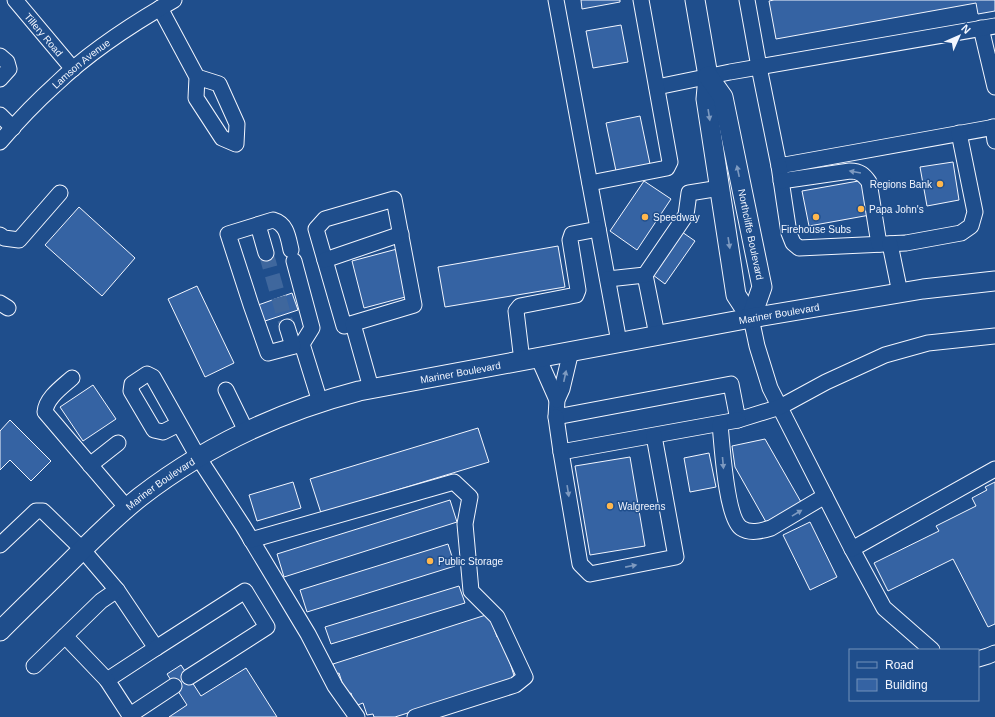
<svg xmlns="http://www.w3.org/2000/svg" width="995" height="717" viewBox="0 0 995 717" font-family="Helvetica,sans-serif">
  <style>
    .building { fill: #3563a3; stroke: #f2f6ff }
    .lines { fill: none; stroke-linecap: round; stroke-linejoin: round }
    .minor-tunnel { stroke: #3f679d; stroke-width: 15; stroke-dasharray: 15 8; stroke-linecap: butt }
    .minor-casing { stroke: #f2f6ff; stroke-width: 17 }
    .major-casing { stroke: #f2f6ff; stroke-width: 21 }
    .minor { stroke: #1f4e8c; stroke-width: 15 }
    .major { stroke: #1f4e8c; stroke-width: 19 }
    .oneway { fill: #7e9ac0 }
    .poi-dot { fill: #ffb74d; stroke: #1f4e8c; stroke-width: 1.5 }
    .labels { text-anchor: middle; stroke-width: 3; stroke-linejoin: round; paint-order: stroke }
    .street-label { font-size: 10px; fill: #f2f6ff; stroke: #1f4e8c }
    .poi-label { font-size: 10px; fill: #f2f6ff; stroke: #1f4e8c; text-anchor: start }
  </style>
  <rect width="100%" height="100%" fill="#1f4e8c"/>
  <!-- building -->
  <g class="building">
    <polygon points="581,0 620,0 620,2 582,9"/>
    <polygon points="774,0 995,0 995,11 978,14 976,3 776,39 769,1"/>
    <polygon points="621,25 628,62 593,68 586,31"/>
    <polygon points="640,116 650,164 616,171 606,123"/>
    <polygon points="953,162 959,200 927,206 920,167"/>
    <polygon points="864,180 870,215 809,226 802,191"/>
    <polygon points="644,181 671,199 637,250 610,231"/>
    <polygon points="79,207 135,258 102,296 45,245"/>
    <polygon points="682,232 695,241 665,284 653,275"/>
    <polygon points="558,246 565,287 445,307 438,267"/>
    <polygon points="397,249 409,296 364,308 352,261"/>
    <polygon points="197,286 234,363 205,377 168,299"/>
    <polygon points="292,293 298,310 253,325 247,309"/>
    <polygon points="93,385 116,419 83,441 60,407"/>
    <polygon points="10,420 51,461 31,481 10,460 0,470 0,431"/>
    <polygon points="478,428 489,462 321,513 310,479"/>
    <polygon points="765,439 801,502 766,522 735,467 732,446"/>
    <polygon points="709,453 716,487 690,492 684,458"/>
    <polygon points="630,457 645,546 590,555 575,466"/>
    <polygon points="293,482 301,508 257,521 249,495"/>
    <polygon points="995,482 995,624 988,627 953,559 888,591 874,563 939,531 936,526 976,506 972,498 987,490 985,487"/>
    <polygon points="450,500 457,522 284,577 277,554"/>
    <polygon points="810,522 837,577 810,590 783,535"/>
    <polygon points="448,544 455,566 307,612 300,590"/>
    <polygon points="459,586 465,603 331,644 325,627"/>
    <polygon points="489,614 497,637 502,636 515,679 395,717 374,717 373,714 367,715 363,703 355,706 351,693 346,695 339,673 336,674 333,664"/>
    <polygon points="181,665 201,696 246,668 277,717 169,717 187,705 167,674"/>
  </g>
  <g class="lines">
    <!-- minor-tunnel -->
    <polyline class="minor-tunnel" points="266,253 287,327"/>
    <defs>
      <g id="minor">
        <path id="s1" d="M 15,0 L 73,69"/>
        <polyline points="556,0 619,342"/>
        <polyline points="747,0 759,67 779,166 995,127"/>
        <polyline points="160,8 197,77 196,98 222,138 236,144 237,124 219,84 197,77"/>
        <polyline points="981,28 995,87"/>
        <polyline points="0,56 7,62 9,69 0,79"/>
        <polyline points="657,87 730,72 995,26"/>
        <polyline points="0,115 13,128"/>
        <polyline points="993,127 995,141"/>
        <path id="s2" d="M 0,142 C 17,122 35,103 55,85 C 90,51 132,24 174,0"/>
        <polyline points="779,166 784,200 789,233 793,243 799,248 906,243 961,233 971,226 975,212 959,133"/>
        <path d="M 781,181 L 850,171 C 860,171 864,175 869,182 L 879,244"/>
        <polyline points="590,183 667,168 670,162 641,0"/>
        <polygon points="394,199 414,305 344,326 316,229 325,219"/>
        <polyline points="258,225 266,253"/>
        <polyline points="0,235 4,238 19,240 60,193"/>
        <polyline points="890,244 900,293"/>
        <path d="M 291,250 C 288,237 287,224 273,220 L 228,234 L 251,305 L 268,353 L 302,344"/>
        <polyline points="325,260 401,234"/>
        <polyline points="294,261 312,328 302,344 320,402"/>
        <polyline points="645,275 657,335"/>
        <polyline points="608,279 645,275 686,215 689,193 720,188"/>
        <polyline points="0,303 8,308"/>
        <polyline points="751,318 757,346 770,388 852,549 884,608 932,650"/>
        <polyline points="353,324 371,388"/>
        <polyline points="287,327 293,346"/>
        <polyline points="571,351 562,389 557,400 556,417 731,384 738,420 780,407 826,382 885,355 928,343 995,336"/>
        <polyline points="538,357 557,400"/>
        <polyline points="522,361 516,311 520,306 576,295 578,290 570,240 572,234 598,229"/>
        <path d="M 72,378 C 62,387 46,398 45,412 L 127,508"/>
        <polyline points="226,390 246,431"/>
        <polyline points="556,417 561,452 738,420"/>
        <polyline points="179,424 163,432 154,430 131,391 132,384 147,374 153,377 198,457 243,526 308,634 335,686 357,717"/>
        <path d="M 720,424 C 722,444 726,517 741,528 C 750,534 761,531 771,528 L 825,496"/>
        <polyline points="561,452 580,564 590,574 676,557 654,436"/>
        <polyline points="90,465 118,443"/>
        <polyline points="251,540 454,482 470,497 465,524 471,591 497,617 525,677 515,685 415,717"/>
        <polyline points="0,545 36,511 43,511 82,549 117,590 156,648 107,680 131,717"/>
        <polyline points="852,549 995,469"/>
        <polyline points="65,636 107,680"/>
        <polyline points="156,648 245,591 267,627 189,677"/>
        <polyline points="978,659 988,656 995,653"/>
        <polyline points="34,666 101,601 117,590"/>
        <polyline points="130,715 174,686"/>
      </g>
      <g id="major">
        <polyline points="695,0 708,76 706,99 736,295 751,318"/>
        <path id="s3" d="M 708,76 L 723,97 L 762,287 L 751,318"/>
        <path id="s4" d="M 0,631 C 24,607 49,583 73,559 C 95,537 116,516 140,497 C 206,446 278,412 359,391 L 751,318 L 923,289 L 995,281"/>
      </g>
    </defs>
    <!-- minor casing -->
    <use href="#minor" class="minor-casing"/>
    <!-- major casing -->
    <use href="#major" class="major-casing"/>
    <!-- minor -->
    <use href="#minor" class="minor"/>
    <!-- major -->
    <use href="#major" class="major"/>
  </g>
  <!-- one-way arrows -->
  <defs><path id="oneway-solid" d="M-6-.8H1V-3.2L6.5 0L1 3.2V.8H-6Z"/></defs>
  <g class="oneway">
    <use href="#oneway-solid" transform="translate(709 115) rotate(81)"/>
    <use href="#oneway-solid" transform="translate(738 171) rotate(-102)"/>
    <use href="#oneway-solid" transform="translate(855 172) rotate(-170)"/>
    <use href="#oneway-solid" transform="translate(729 243) rotate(81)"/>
    <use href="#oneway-solid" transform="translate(565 376) rotate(-78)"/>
    <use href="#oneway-solid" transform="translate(723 463) rotate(85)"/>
    <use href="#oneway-solid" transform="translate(568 491) rotate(81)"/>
    <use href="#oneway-solid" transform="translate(797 513) rotate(-31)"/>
    <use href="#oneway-solid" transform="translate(631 566) rotate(-11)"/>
  </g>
  <!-- markers -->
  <g class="poi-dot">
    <circle cx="940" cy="184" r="4"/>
    <circle cx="861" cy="209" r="4"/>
    <circle cx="645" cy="217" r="4"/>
    <circle cx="816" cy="217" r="4"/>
    <circle cx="610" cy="506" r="4"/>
    <circle cx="430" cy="561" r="4"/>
  </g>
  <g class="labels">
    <!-- street labels -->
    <g class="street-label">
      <text dy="4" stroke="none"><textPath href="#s1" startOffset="45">Tillery Road</textPath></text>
      <text dy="4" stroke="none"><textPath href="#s2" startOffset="113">Lamson Avenue</textPath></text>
      <text dy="4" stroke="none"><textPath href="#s3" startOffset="166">Northcliffe Boulevard</textPath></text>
      <text dy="4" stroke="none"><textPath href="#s4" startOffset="866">Mariner Boulevard</textPath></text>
      <text dy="4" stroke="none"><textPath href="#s4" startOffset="542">Mariner Boulevard</textPath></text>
      <text dy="4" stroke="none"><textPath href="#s4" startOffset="218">Mariner Boulevard</textPath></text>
    </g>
    <!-- poi labels -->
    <g class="poi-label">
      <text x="932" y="188" text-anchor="end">Regions Bank</text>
      <text x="869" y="213">Papa John's</text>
      <text x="653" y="221">Speedway</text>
      <text x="816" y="233" text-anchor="middle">Firehouse Subs</text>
      <text x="618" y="510">Walgreens</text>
      <text x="438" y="565">Public Storage</text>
    </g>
  </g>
  <!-- legend -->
  <rect x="849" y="649" width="130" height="52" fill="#1f4e8c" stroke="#7391ba"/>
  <rect x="857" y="662" width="20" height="6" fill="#1f4e8c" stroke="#7391ba"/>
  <text x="885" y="669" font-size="12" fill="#f2f6ff">Road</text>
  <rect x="857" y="679" width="20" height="12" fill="#3563a3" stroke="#7391ba"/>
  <text x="885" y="689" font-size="12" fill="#f2f6ff">Building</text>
  <!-- north arrow -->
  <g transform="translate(959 36) rotate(45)" stroke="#1f4e8c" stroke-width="3" paint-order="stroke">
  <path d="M0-3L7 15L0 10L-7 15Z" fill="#f2f6ff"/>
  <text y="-6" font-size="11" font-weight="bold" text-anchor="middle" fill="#f2f6ff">N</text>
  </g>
</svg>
